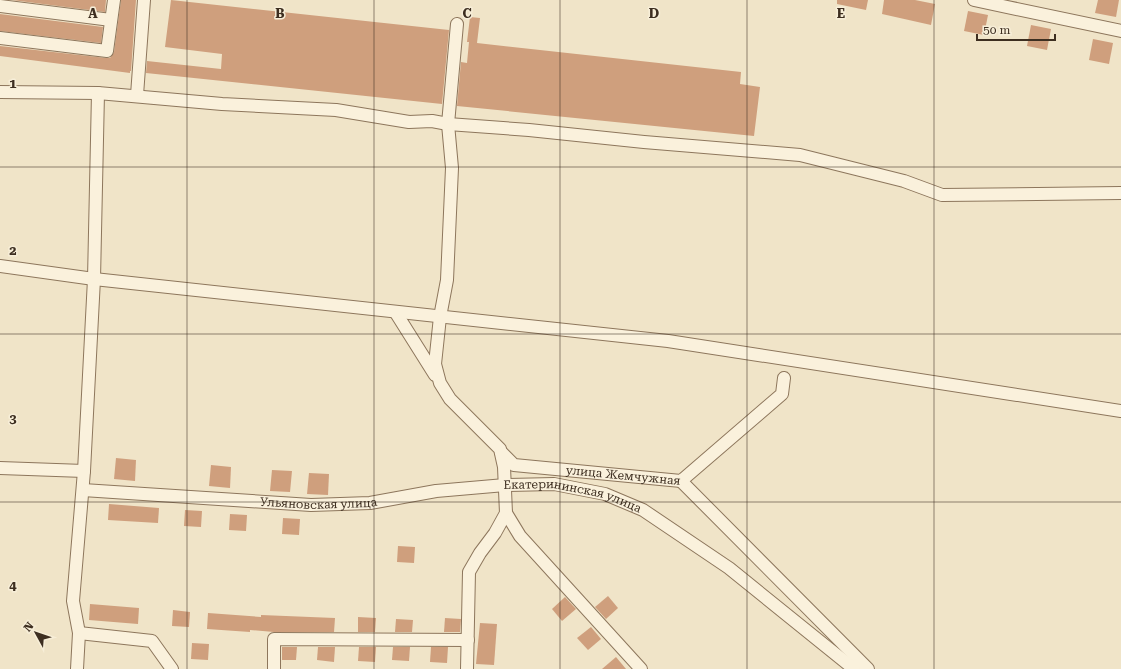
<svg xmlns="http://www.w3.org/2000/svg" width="1121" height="669" viewBox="0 0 1121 669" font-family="'Roboto Serif',serif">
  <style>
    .building { fill: #cf9f7d }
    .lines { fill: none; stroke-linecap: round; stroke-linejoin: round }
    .minor-casing { stroke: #8d765c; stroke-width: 14 }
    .minor { stroke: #faf1dc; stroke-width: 12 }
    .grid { fill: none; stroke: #3d2e20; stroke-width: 1; stroke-opacity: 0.55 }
    .labels { text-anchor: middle; stroke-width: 3; stroke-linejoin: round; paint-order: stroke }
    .street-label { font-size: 12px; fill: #3d2e20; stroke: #f7eed8 }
    .grid-label { font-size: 13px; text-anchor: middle; font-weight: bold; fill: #3d2e20; stroke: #f7eed8; stroke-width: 3; stroke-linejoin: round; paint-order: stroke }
  </style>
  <rect width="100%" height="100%" fill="#f0e4c8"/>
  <!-- building -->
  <g class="building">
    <polygon points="12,0 106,0 105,12"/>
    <polygon points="121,0 136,0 131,71 130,71 130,73 0,56 0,46 106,58 110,58 114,52"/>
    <polygon points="171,0 449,30 442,104 146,73 147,61 221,69 222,54 165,47"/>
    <polygon points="837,0 868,0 866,10 837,4"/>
    <polygon points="884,0 915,0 935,4 931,25 882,14"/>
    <polygon points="1098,0 1119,0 1116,17 1095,13"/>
    <polygon points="968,11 988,15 984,35 964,31"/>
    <polygon points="0,14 103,27 101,43 0,31"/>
    <polygon points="470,17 480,18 477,43 741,72 740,84 760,87 754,136 457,106 461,62 467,63 469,42 467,42"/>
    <polygon points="1031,25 1051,29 1047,50 1027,46"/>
    <polygon points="1093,39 1113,43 1109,64 1089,60"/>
    <polygon points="116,458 136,460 135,481 114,479"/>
    <polygon points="211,465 231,467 230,488 209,486"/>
    <polygon points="272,470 292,471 290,492 270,491"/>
    <polygon points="309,473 329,474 328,495 307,494"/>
    <polygon points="109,504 159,508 158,523 108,520"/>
    <polygon points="185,510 202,511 201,527 184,526"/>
    <polygon points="230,514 247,515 246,531 229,530"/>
    <polygon points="283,518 300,519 299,535 282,534"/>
    <polygon points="398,546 415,547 414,563 397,562"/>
    <polygon points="608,596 618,608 606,619 595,607"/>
    <polygon points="565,597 576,609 562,621 552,609"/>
    <polygon points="90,604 139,608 138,624 89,620"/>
    <polygon points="173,610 190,612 189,627 172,626"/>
    <polygon points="208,613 261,617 261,615 335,618 334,632 274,632 250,630 250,632 207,629"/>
    <polygon points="358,617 376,618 375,632 358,632"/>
    <polygon points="445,618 461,619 460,632 444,632"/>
    <polygon points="396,619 413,620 412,632 395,632"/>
    <polygon points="480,623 497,624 494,665 476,664"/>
    <polygon points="591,627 601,639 588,650 577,638"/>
    <polygon points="192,643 209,644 208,660 191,659"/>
    <polygon points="282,647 297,647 296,660 282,660"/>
    <polygon points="318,647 335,647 334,662 317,660"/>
    <polygon points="359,647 376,647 375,662 358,661"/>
    <polygon points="393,647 410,647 409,661 392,660"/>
    <polygon points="431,647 448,647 447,663 430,662"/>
    <polygon points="616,657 626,669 602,669"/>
  </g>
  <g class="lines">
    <defs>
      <g id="minor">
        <polyline points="974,0 1121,31"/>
        <polyline points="0,6 111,20"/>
        <polyline points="457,24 448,124 452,168 447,280 440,317 435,364 440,383 450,399 500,449 504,467 506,513 495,533 480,553 469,572 467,669"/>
        <polyline points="0,38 107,51 114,0"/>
        <polyline points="0,92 98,93 222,104 336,110 409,122 432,121 448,124 529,130 644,142 800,155 904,181 942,195 1121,193"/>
        <polyline points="137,95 144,0"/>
        <polyline points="0,266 94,279 668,341 1121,411"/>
        <polyline points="396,313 435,375"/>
        <path id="s1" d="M 501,452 L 514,465 L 681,481 L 782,394 L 784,378"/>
        <polyline points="0,468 84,471"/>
        <polyline points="681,481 868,669"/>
        <path id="s2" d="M 83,490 L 311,505 L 370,503 L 436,491 L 505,485 L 554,484 L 605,494 L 643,510 L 729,568 L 854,669"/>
        <polyline points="506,513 520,536 641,669"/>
        <polyline points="79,633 152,641 172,669"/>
        <polyline points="77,669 79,633 73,601 84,471 94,279 98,93"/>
        <polyline points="274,669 274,639 468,640"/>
      </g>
    </defs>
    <!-- minor casing -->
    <use href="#minor" class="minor-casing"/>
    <!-- minor -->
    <use href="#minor" class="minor"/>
  </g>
  <!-- grid -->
  <path class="grid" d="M 187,0 L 187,669M 374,0 L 374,669M 560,0 L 560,669M 747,0 L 747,669M 934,0 L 934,669M 0,167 L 1121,167M 0,334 L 1121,334M 0,502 L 1121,502"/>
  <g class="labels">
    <!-- street labels -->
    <g class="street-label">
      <text dy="4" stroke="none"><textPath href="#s1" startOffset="128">улица Жемчужная</textPath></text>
      <text dy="4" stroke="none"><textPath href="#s2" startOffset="493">Екатерининская улица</textPath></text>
      <text dy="4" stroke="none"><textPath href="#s2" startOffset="236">Ульяновская улица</textPath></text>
    </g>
  </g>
  <g class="grid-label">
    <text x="93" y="18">A</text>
    <text x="280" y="18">B</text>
    <text x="467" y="18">C</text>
    <text x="654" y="18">D</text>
    <text x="841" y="18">E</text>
    <text x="13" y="88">1</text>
    <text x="13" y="255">2</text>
    <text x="13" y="423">3</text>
    <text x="13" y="590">4</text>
  </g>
  <!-- north arrow -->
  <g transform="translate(36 633) rotate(310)" stroke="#f7eed8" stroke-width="3" paint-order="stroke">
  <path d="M0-3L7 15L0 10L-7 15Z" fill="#3d2e20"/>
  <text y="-6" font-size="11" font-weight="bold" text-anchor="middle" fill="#3d2e20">N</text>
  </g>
  <!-- scale -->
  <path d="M977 34v6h78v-6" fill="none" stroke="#3d2e20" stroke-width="2"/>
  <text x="983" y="34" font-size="12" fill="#3d2e20" stroke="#f7eed8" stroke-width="3" paint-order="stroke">50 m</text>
</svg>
